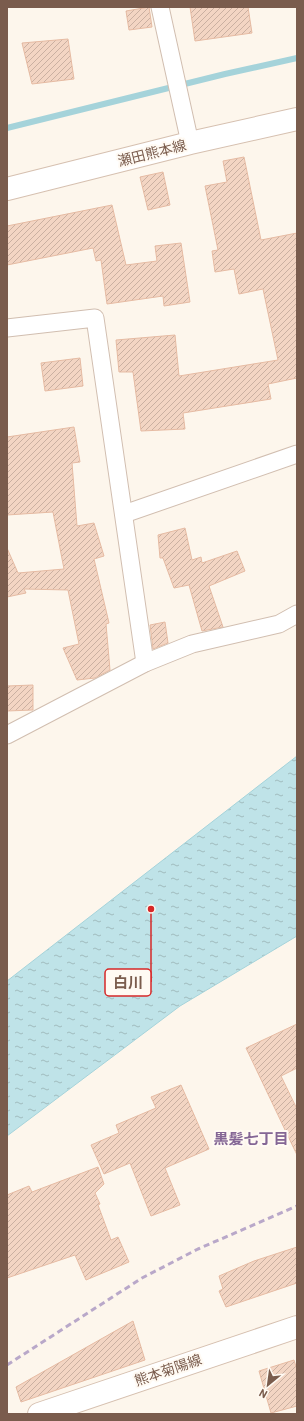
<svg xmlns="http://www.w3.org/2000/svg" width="304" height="1421" viewBox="0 0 304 1421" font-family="Barlow,'Noto Sans JP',sans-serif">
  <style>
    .water { fill: url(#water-ripples); stroke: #a5d3da }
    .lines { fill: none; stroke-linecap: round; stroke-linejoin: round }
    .stream { stroke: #a5d3da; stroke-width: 6 }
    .building { fill: url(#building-hatch); stroke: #e6bba3 }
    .street-casing { stroke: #d1beb0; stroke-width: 19 }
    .secondary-casing { stroke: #d6c0b0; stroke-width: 24 }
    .street { stroke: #fff; stroke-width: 17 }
    .secondary { stroke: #fff; stroke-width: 22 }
    .rail { stroke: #b9a8c9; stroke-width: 3; stroke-dasharray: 6 4; stroke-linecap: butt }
    .labels { text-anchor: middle; stroke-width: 4; stroke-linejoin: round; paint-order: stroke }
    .street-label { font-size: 14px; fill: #7a5c4d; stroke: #fffaf3 }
    .neighbourhood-label { font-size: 15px; font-weight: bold; fill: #846695; stroke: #fffaf3 }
    .leader { fill: none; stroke: #d62828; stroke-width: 1.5 }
    .callout-dot { fill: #d62828; stroke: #fffaf3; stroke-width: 1.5 }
    .callout { fill: #fffaf3; stroke: #d62828; stroke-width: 1.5 }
    .callout-label { font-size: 15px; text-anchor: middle; font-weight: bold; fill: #7a5c4d }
  </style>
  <defs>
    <pattern id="water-ripples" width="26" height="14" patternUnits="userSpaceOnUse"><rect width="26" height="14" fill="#bfe3e8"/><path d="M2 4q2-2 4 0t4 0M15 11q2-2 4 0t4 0" fill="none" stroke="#a0bbbe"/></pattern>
    <pattern id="building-hatch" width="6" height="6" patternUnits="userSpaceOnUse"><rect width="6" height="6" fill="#f3d5c3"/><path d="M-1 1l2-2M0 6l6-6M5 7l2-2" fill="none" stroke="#cab0a1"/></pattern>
  </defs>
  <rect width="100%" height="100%" fill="#fdf6ec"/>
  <!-- water -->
  <polygon class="water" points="297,756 297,936 180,1006 7,1136 7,981"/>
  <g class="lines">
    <!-- stream -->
    <polyline class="stream" points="7,128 225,74 297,58"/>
  </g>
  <!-- building -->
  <g class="building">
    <polygon points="149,7 152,27 129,30 126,11"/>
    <polygon points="190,7 248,7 252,33 195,41"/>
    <polygon points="68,39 74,79 32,84 22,43"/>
    <polygon points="244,157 261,240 297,233 297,378 268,384 271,399 183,413 185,429 141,431 133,372 119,372 116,340 175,335 179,376 278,360 263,289 239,294 234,269 215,272 212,251 218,250 205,186 227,182 223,161"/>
    <polygon points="163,172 170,205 148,210 140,177"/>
    <polygon points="112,205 126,265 157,261 155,246 181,243 190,302 164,306 163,296 107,304 101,260 96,261 93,248 7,265 7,226"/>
    <polygon points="80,358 83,386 45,391 41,363"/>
    <polygon points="74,427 80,462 72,463 77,526 94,523 104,556 94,559 109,623 106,624 110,670 95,678 77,680 63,648 79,644 68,590 24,589 26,593 7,597 7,548 18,573 64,569 53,512 7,515 7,437"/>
    <polygon points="185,528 192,560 201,557 202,563 237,551 245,571 209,586 223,627 202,631 189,585 174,588 163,558 160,558 158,535"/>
    <polygon points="165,622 168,643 153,649 150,625"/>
    <polygon points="33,685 33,710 7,711 7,686"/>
    <polygon points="297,1024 297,1068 281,1076 297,1109 297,1155 246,1048"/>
    <polygon points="181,1085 209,1149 165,1168 180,1205 151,1216 130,1163 104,1174 91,1145 119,1133 116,1125 156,1108 151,1097"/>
    <polygon points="98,1167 104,1184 95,1193 100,1204 98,1205 111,1240 118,1237 129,1262 86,1280 75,1255 7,1278 7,1195 29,1186 32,1192"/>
    <polygon points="297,1247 297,1283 226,1307 219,1291 223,1289 219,1276 254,1261"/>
    <polygon points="133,1321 145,1360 21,1402 16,1387"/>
    <polygon points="294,1360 297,1370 297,1406 271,1413 259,1371"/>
  </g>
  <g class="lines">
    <defs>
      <g id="street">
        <polyline points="160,7 190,143"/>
        <polyline points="7,328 95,318 145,663"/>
        <polyline points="124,514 297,454"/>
        <polyline points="7,735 145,663 192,644 279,624 297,614"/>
      </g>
      <g id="secondary">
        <polyline points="7,189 190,143 297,119"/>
        <polyline points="39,1414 297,1327"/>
      </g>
    </defs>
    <!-- street casing -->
    <use href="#street" class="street-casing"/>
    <!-- secondary casing -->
    <use href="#secondary" class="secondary-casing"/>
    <!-- street -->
    <use href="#street" class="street"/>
    <!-- secondary -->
    <use href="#secondary" class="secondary"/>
    <!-- rail -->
    <polyline class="rail" points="7,1365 142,1278 198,1249 297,1206"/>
  </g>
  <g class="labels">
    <!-- street labels -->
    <g class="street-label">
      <text transform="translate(152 153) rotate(-14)" y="5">瀬田熊本線</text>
      <text transform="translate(168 1370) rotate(-19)" y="5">熊本菊陽線</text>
    </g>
    <!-- neighbourhood labels -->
    <g class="neighbourhood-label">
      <text x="251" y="1144">黒髪七丁目</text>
    </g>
  </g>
  <!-- callouts -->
  <path class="leader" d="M151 909L151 982"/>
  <circle class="callout-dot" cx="151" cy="909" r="4"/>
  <rect class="callout" x="105" y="969" width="46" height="27" rx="4"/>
  <g class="callout-label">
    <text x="128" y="988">白川</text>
  </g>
  <!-- border -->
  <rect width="304" height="1421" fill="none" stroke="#7a5c4d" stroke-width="16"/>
  <!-- north arrow -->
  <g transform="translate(268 1385) rotate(209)" stroke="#fffaf3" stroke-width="3" paint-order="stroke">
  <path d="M0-3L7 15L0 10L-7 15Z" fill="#7a5c4d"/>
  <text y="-6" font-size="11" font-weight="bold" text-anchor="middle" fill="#7a5c4d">N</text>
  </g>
</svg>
